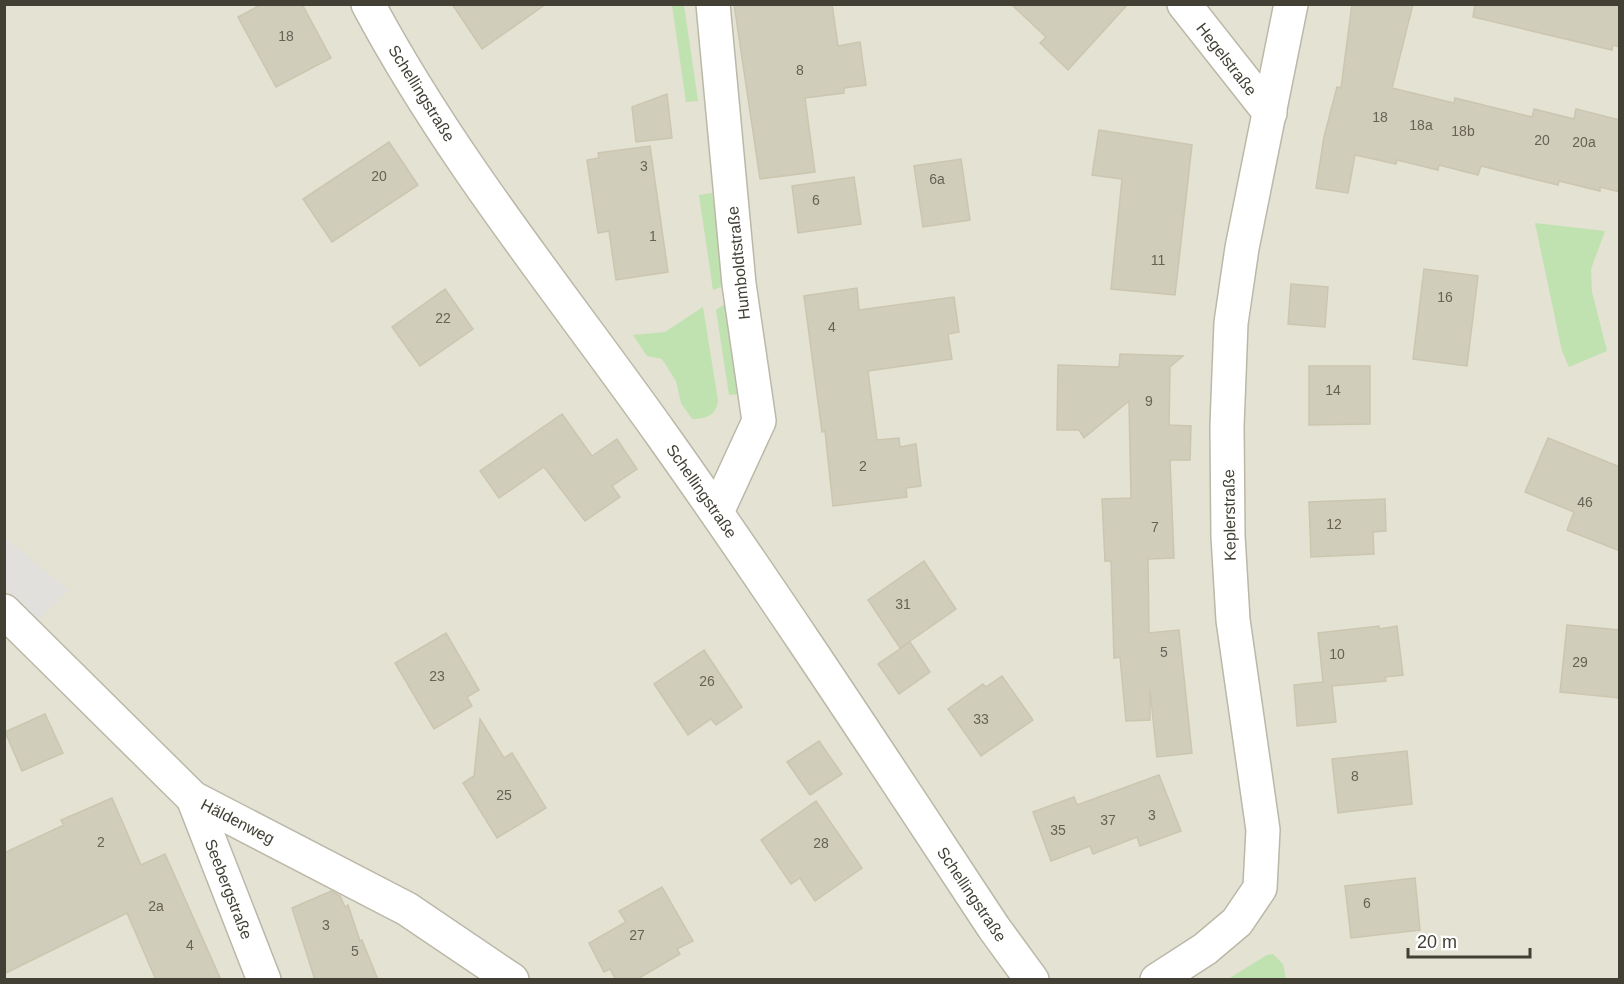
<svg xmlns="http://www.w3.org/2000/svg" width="1624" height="984" viewBox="0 0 1624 984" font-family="Arial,sans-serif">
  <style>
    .residential { fill: #e4e2d3 }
    .green { fill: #c0e1b0 }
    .parking { fill: #e1e0dc }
    .building { fill: #d1cdbb; stroke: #cbc6af; stroke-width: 1.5 }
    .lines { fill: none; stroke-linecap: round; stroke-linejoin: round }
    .minor-casing { stroke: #bbb8a8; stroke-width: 36 }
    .minor { stroke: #fff; stroke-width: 33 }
    .labels { text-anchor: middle; stroke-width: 4.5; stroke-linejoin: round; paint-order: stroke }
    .number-label { font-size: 14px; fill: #666356 }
    .street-label { font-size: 16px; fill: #424035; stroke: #fff }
  </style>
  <rect width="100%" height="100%" fill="#f0efe4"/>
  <!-- residential -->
  <rect class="residential" x="5" y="5" width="1614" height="974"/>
  <!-- green -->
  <g class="green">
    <polygon points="672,5 684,5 698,101 686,102"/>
    <polygon points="712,193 726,285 713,290 699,195"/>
    <polygon points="1535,223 1605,231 1591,269 1592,292 1607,351 1569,367 1562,351"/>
    <polygon points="728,302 740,394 729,395 716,310"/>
    <path d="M 703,307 L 718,401 C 716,416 705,419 692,419 L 681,403 L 676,381 L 662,359 L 647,356 L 633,335 L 665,332 Z"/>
    <polygon points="1273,954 1283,964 1286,979 1228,979 1267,955"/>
  </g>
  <!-- parking -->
  <polygon class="parking" points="4,537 69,590 37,621 5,587"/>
  <!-- building -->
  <g class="building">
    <polygon points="262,4 302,4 331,58 276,87 238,17"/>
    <polygon points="452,4 546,4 482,49"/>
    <polygon points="734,4 832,4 838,46 860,42 866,85 844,88 844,93 805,98 815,172 760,179"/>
    <polygon points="1011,4 1128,4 1068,70 1040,43 1046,37"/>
    <polygon points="1352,4 1413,4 1392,88 1454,103 1455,98 1532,117 1534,109 1574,119 1576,109 1620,120 1620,192 1600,187 1600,191 1559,181 1558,185 1481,166 1478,175 1439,165 1438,170 1397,160 1396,164 1355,155 1348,193 1316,188 1324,137 1337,87 1341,88"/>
    <polygon points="1475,4 1620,4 1620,47 1613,45 1612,50 1473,17"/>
    <polygon points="667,94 672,138 636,142 632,107"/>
    <polygon points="1099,130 1192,145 1175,295 1111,289 1122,179 1092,175"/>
    <polygon points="389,142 418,185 332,242 303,199"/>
    <polygon points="650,146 668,272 616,280 609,231 598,233 587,160 599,158 598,153"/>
    <polygon points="961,159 970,220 923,227 914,166"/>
    <polygon points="854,177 861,224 798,233 792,186"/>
    <polygon points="1424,269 1478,276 1467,366 1413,359"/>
    <polygon points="1291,284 1328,287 1325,327 1288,324"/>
    <polygon points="857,288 859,310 954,297 959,332 948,334 952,359 868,371 877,440 899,438 900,447 916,444 921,486 906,488 907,497 833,506 825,431 822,432 804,296"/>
    <polygon points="445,289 473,329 420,366 392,327"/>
    <polygon points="1120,354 1183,356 1170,367 1169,425 1191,426 1190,460 1170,460 1174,558 1148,559 1149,633 1179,630 1192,753 1157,757 1150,690 1150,720 1126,721 1120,657 1114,658 1111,561 1105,561 1102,499 1131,498 1129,401 1084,438 1079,430 1057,430 1058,365 1119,367"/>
    <polygon points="1309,366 1370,366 1370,424 1309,425"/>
    <polygon points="562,414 592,456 617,439 637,469 612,486 620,497 585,521 544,467 499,498 480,471"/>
    <polygon points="1548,438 1620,467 1620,551 1567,530 1574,512 1525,492"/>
    <polygon points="1385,499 1386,531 1373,532 1374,554 1311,557 1309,502"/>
    <polygon points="924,561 956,609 900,648 868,600"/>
    <polygon points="1567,625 1620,630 1620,698 1560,692"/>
    <polygon points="1379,626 1379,629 1397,626 1403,675 1385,677 1386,681 1332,686 1336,722 1297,726 1294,685 1323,682 1318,633"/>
    <polygon points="446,633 479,690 467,697 472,706 434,729 395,663"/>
    <polygon points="910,642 930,672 899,694 878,664"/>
    <polygon points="704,650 742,707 716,725 711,719 688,735 654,684"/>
    <polygon points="1002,676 1033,720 981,756 948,709 983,684 986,687"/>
    <polygon points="45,714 63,753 22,771 5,732"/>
    <polygon points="480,719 504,758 512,753 546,808 497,838 463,783 474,776"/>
    <polygon points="819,741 842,774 810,795 787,762"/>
    <polygon points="1407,751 1412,804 1338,813 1332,759"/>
    <polygon points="1159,775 1181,831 1140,846 1137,837 1093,854 1090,846 1051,861 1033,812 1074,797 1077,805"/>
    <polygon points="112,798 141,865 165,854 221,980 156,980 127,913 4,974 4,853 64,825 61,820"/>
    <polygon points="816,801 862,868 815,901 800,878 791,884 761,840"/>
    <polygon points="1415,878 1420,930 1351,938 1345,886"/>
    <polygon points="662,887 693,941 677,949 680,954 636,980 616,980 610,969 604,972 589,943 626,922 619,911"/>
    <polygon points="331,891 340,896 345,907 348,905 360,941 362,940 378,980 315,980 292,908"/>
  </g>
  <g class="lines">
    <defs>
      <g id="minor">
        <path d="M 368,4 C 450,158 562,294 662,435 C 777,597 885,763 994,928 L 1032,980"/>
        <polyline points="713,4 739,284 759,421 717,512"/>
        <polyline points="1184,4 1270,113"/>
        <polyline points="4,611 193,798 407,909 512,980"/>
        <polyline points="193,798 264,980"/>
        <polyline points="1157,980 1205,949 1237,922 1260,888 1263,830 1233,620 1228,536 1227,426 1231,323 1242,248 1291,4"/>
      </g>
    </defs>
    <!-- minor casing -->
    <use href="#minor" class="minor-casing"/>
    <!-- minor -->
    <use href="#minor" class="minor"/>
  </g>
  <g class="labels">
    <!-- number labels -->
    <g class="number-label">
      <text x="286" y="41">18</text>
      <text x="800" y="75">8</text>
      <text x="1380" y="122">18</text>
      <text x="1421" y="130">18a</text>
      <text x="1463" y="136">18b</text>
      <text x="1542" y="145">20</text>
      <text x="1584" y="147">20a</text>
      <text x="644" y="171">3</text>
      <text x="379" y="181">20</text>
      <text x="937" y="184">6a</text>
      <text x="816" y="205">6</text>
      <text x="653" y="241">1</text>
      <text x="1158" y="265">11</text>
      <text x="1445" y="302">16</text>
      <text x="443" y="323">22</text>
      <text x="832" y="332">4</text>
      <text x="1333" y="395">14</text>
      <text x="1149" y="406">9</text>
      <text x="863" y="471">2</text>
      <text x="1585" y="507">46</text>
      <text x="1334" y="529">12</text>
      <text x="1155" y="532">7</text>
      <text x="903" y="609">31</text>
      <text x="1164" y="657">5</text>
      <text x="1337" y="659">10</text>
      <text x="1580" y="667">29</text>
      <text x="437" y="681">23</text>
      <text x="707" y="686">26</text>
      <text x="981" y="724">33</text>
      <text x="1355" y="781">8</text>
      <text x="504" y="800">25</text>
      <text x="1152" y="820">3</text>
      <text x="1108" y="825">37</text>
      <text x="1058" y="835">35</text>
      <text x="101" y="847">2</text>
      <text x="821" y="848">28</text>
      <text x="1367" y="908">6</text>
      <text x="156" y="911">2a</text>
      <text x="326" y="930">3</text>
      <text x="637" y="940">27</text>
      <text x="190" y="950">4</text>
      <text x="355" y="956">5</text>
    </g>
    <!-- street labels -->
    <g class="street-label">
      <text transform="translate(1227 59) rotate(52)" y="6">Hegelstraße</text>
      <text transform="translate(422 93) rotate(58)" y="6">Schellingstraße</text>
      <text transform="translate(738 263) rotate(-96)" y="6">Humboldtstraße</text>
      <text transform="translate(702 491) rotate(55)" y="6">Schellingstraße</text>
      <text transform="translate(1229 515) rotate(-91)" y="6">Keplerstraße</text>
      <text transform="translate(238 821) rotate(27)" y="6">Häldenweg</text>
      <text transform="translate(229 889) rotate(69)" y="6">Seebergstraße</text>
      <text transform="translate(972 894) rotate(56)" y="6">Schellingstraße</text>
    </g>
  </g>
  <!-- border -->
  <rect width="1624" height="984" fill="none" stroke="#424035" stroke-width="12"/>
  <!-- scale -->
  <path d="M1408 948v9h122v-9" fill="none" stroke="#424035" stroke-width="3"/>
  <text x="1417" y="948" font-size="18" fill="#424035" stroke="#ffffff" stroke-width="4.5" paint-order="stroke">20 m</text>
</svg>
